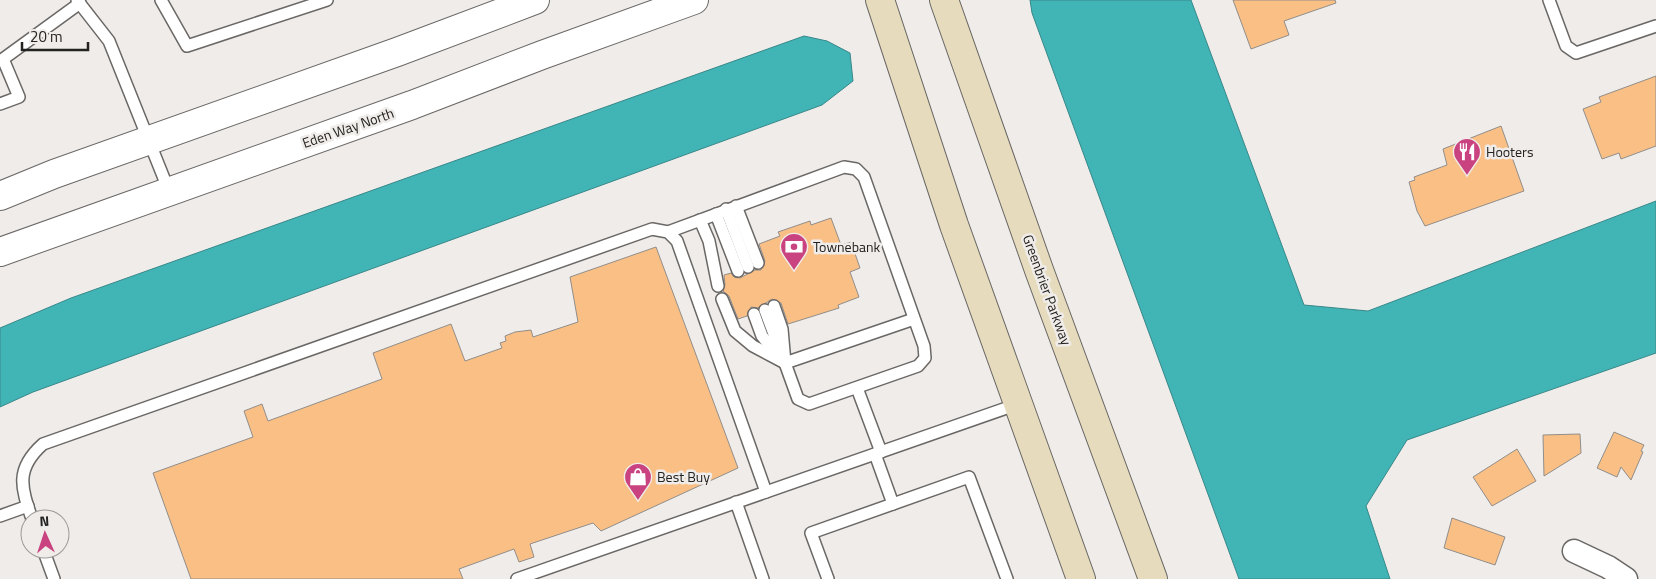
<svg xmlns="http://www.w3.org/2000/svg" width="1656" height="579" viewBox="0 0 1656 579" font-family="'Titillium Web',sans-serif">
  <style>
    .water { fill: #41b4b6; stroke: #388889 }
    .building { fill: #fabf84; stroke: #918e8b }
    .lines { fill: none; stroke-linecap: round; stroke-linejoin: round }
    .service-casing { stroke: #6a6765; stroke-width: 14 }
    .minor-casing { stroke: #6a6765; stroke-width: 25 }
    .tertiary-casing { stroke: #6a6765; stroke-width: 30 }
    .secondary-casing { stroke: #6a6765; stroke-width: 30 }
    .service { stroke: #fff; stroke-width: 11 }
    .minor { stroke: #fff; stroke-width: 22 }
    .tertiary { stroke: #fff; stroke-width: 28 }
    .secondary { stroke: #e6dcbd; stroke-width: 28 }
    .labels { text-anchor: middle; stroke-width: 5; stroke-linejoin: round; paint-order: stroke }
    .street-label { font-size: 14px; fill: #232221; stroke: #efece9 }
    .poi-label { font-size: 14px; fill: #232221; stroke: #efece9; text-anchor: start }
  </style>
  <rect width="100%" height="100%" fill="#efece9"/>
  <!-- water -->
  <g class="water">
    <polygon points="1030,0 1191,0 1304,305 1368,311 1656,201 1656,353 1407,440 1366,506 1390,579 1239,579 1032,13"/>
    <polygon points="804,36 827,41 850,53 853,81 822,105 33,392 0,407 0,328 71,298"/>
  </g>
  <!-- building -->
  <g class="building">
    <polygon points="1233,0 1335,0 1336,3 1284,21 1289,35 1251,49"/>
    <polygon points="1656,76 1656,146 1621,159 1619,153 1602,159 1583,109 1601,102 1599,97"/>
    <polygon points="1501,126 1524,191 1425,226 1417,211 1409,182 1415,180 1414,177 1447,165 1443,149"/>
    <polygon points="831,218 841,245 851,242 860,268 850,272 859,297 838,305 839,308 788,324 781,303 772,299 758,308 751,307 747,316 738,319 729,296 723,291 725,285 724,275 731,273 734,277 740,278 755,270 761,270 765,261 759,244 780,236 778,232 810,221 811,225"/>
    <polygon points="656,247 738,468 601,531 593,523 530,544 534,557 519,562 514,549 459,569 463,579 191,579 153,473 253,437 244,411 262,404 268,421 382,379 373,353 451,324 465,361 502,348 500,343 506,341 505,336 515,332 531,330 533,337 578,322 570,277"/>
    <polygon points="1614,432 1644,445 1641,451 1643,452 1631,480 1621,467 1617,477 1597,468"/>
    <polygon points="1580,434 1581,453 1544,476 1543,435"/>
    <polygon points="1517,449 1536,481 1492,506 1473,477"/>
    <polygon points="1452,518 1505,537 1495,565 1444,548"/>
  </g>
  <g class="lines">
    <defs>
      <g id="service">
        <polyline points="77,0 109,41 169,191"/>
        <polyline points="161,0 187,46 327,0"/>
        <polyline points="1549,0 1566,46 1576,53 1656,26"/>
        <polyline points="0,104 19,97 3,59 80,3"/>
        <polyline points="736,206 758,263"/>
        <polyline points="726,209 748,267"/>
        <polyline points="716,214 738,271"/>
        <polyline points="700,220 709,241 718,286"/>
        <polyline points="668,232 844,167 856,169 864,177 924,346 925,358 918,366 809,404 798,399 785,363 914,319"/>
        <polyline points="722,299 735,331 753,346 785,363"/>
        <polyline points="774,306 782,329 785,363"/>
        <polyline points="765,310 780,350"/>
        <polyline points="754,314 762,336 782,360"/>
        <polyline points="857,388 881,452"/>
        <polyline points="875,454 893,504"/>
        <polyline points="736,502 763,579"/>
        <polyline points="0,516 28,506"/>
        <path d="M 32,519 C 21,487 15,469 43,444 L 652,229 L 668,232 L 677,241 L 766,492"/>
        <polyline points="43,549 54,579"/>
        <polyline points="517,579 1018,404"/>
        <polyline points="828,579 811,533 969,477 1007,579"/>
      </g>
      <polyline id="minor" points="1574,551 1608,567 1626,579"/>
      <g id="tertiary">
        <polyline points="0,196 54,174 397,52 535,0"/>
        <polyline points="0,252 412,105 542,55 694,0"/>
      </g>
      <g id="secondary">
        <polyline points="880,0 954,225 1081,579"/>
        <polyline points="944,0 1039,270 1153,579"/>
      </g>
    </defs>
    <!-- service casing -->
    <use href="#service" class="service-casing"/>
    <!-- minor casing -->
    <use href="#minor" class="minor-casing"/>
    <!-- tertiary casing -->
    <use href="#tertiary" class="tertiary-casing"/>
    <!-- secondary casing -->
    <use href="#secondary" class="secondary-casing"/>
    <!-- service -->
    <use href="#service" class="service"/>
    <!-- minor -->
    <use href="#minor" class="minor"/>
    <!-- tertiary -->
    <use href="#tertiary" class="tertiary"/>
    <!-- secondary -->
    <use href="#secondary" class="secondary"/>
  </g>
  <!-- icons -->
  <defs>
    <symbol id="restaurant-pin" viewBox="-11 -11 22 30"><path d="M0 17L-7.5 6A9.5 9.5 0 1 1 7.5 6Z" fill="#ca4381" stroke="#efece9"/><path d="M-5-6h1v4h1v-4h1v4h1v-4h1v5L-1.5 .5V6h-2V.5L-5-1ZM5-6V6H3V1.5H1.5Q1.5-4 5-6Z" fill="#fff"/></symbol>
    <symbol id="bank-pin" viewBox="-11 -11 22 30"><path d="M0 17L-7.5 6A9.5 9.5 0 1 1 7.5 6Z" fill="#ca4381" stroke="#efece9"/><path d="M-6-4H6V4H-6ZM0-2.3a2.3 2.3 0 1 0 0 4.6a2.3 2.3 0 1 0 0-4.6Z" fill="#fff"/></symbol>
    <symbol id="shop-pin" viewBox="-11 -11 22 30"><path d="M0 17L-7.5 6A9.5 9.5 0 1 1 7.5 6Z" fill="#ca4381" stroke="#efece9"/><path d="M-5-2.5h2.3a2.7 3.5 0 0 1 5.4 0H5L5.5 6h-11ZM-1.5-2.5h3a1.5 2.3 0 0 0-3 0Z" fill="#fff"/></symbol>
  </defs>
  <g fill-rule="evenodd">
    <use href="#restaurant-pin" x="1451" y="136" width="32" height="43"/>
    <use href="#bank-pin" x="778" y="231" width="32" height="43"/>
    <use href="#shop-pin" x="622" y="461" width="32" height="43"/>
  </g>
  <g class="labels">
    <!-- street labels -->
    <g class="street-label">
      <text transform="translate(348 128) rotate(-19)" y="5">Eden Way North</text>
      <text transform="translate(1047 290) rotate(70)" y="5">Greenbrier Parkway</text>
    </g>
    <!-- poi labels -->
    <g class="poi-label">
      <text x="1486" y="157">Hooters</text>
      <text x="813" y="252">Townebank</text>
      <text x="657" y="482">Best Buy</text>
    </g>
  </g>
  <!-- north arrow -->
  <g transform="translate(45 534) rotate(357)"><circle r="24" fill="#efece9" stroke="#9d9b99"/>
  <path d="M0-4L9 19L0 12L-9 19Z" fill="#ca4381"/>
  <text y="-8" font-size="14" font-weight="bold" text-anchor="middle" fill="#232221">N</text>
  </g>
  <!-- scale -->
  <path d="M22 42v8h66v-8" fill="none" stroke="#232221" stroke-width="2.5"/>
  <text x="30" y="42" font-size="15" fill="#232221" stroke="#efece9" stroke-width="4" paint-order="stroke">20 m</text>
</svg>
